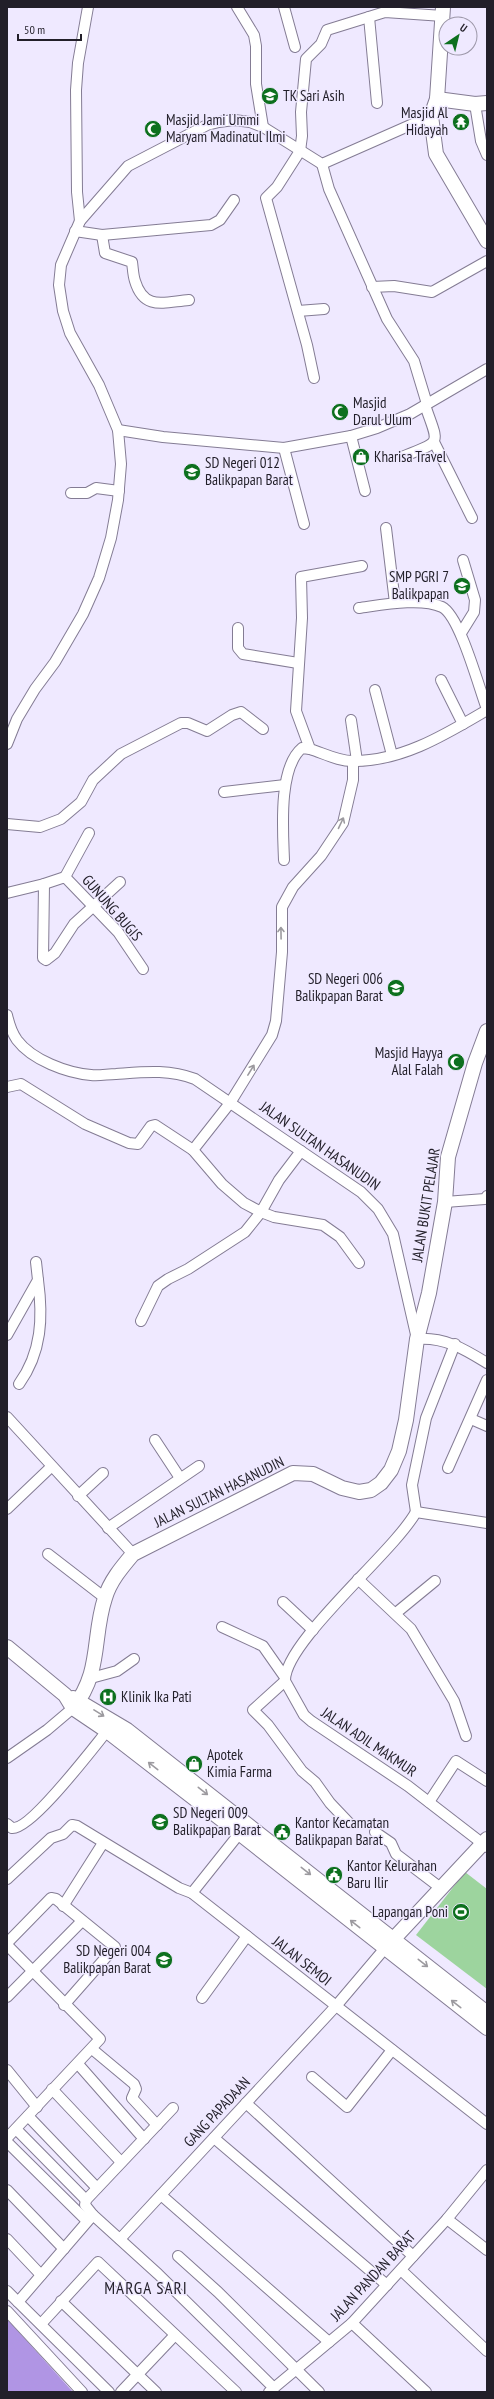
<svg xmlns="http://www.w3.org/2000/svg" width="494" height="2399" viewBox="0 0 494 2399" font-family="'PT Sans Narrow',sans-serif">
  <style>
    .green { fill: #9dd49e }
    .water { fill: #b095e4 }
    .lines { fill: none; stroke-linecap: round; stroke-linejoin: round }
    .street-casing { stroke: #847c94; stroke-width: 12 }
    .secondary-casing { stroke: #847c94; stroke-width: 16 }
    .street { stroke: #fff; stroke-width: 10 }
    .secondary { stroke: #fff; stroke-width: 14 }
    .oneway { stroke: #9c9a9f }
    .labels { text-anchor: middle; stroke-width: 3; stroke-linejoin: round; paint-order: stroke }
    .poi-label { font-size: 15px; fill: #221f29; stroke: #efe9ff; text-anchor: start }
    .street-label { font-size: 15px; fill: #221f29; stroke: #efe9ff }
    .quarter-label { font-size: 17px; letter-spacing: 1px; fill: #221f29; stroke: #efe9ff }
  </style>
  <rect width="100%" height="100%" fill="#efe9ff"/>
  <!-- green -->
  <polygon class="green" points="465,1872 487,1889 487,1989 416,1935"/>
  <!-- water -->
  <polygon class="water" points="7,2319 73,2392 7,2392"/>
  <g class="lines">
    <defs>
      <g id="street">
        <polyline points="237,7 254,35 256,46 256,84 263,127"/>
        <polyline points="284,7 295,47"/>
        <polyline points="369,17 377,103"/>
        <polyline points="475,104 481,141 487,155"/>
        <polyline points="322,164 329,189 387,319 414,361 427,404"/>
        <polyline points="80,221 77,192 76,90 78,63 88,7"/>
        <polyline points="75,231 102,235 211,225 220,220 234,200"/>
        <path d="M 102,235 L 105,253 L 132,262 C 133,269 133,275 135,281 C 144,311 164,302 189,300"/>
        <polyline points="372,287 394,286 432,292 487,261"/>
        <polyline points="298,311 324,309"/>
        <polyline points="314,378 307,345 266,198 277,187 300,151 302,136 301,112 306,59 321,44 327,30 385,12 443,16"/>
        <polyline points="118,430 163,437 284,448 351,436 377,428 410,414 487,369"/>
        <polyline points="351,436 365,491"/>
        <polyline points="434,442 472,518"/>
        <polyline points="284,448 304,524"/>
        <path d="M 404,456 C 444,441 438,444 425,405"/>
        <polyline points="71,493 87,493 96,488 119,491"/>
        <polyline points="386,528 395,603"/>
        <path d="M 362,566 L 301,577 L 302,618 L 296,711 L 310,749 C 323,753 340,762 354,761 C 403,761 446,734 487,710"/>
        <path d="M 359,608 C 381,605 421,597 442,607 C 460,616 479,688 487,709"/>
        <polyline points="238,628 238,648 243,654 298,663"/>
        <polyline points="461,633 474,612 475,600 463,560"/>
        <polyline points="441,680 463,724"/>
        <polyline points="375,690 392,755"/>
        <polyline points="351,720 357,761"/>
        <polyline points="7,744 17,719 35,689 55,662 83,614 99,578 111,538 118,500 121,464 118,430 99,385 70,333 63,311 59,285 61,265 80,221 128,166 207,125 219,122 234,120 250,122 263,127 322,164 431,116"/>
        <polyline points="353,762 353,780 343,823 321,856 293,887 282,907 282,952 276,1021 272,1035 230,1103 193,1150 222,1184 244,1203 261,1212 274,1217 323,1225 340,1237 359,1263"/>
        <polyline points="224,792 285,785"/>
        <polyline points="7,824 40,827 61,819 81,802 93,780 121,754 181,723 188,723 207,731 232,715 241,712 263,729"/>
        <path d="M 284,860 C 283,831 278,768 302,748 L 310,749"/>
        <polyline points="65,877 89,833"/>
        <polyline points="44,884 43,958 46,960 55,953 74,924 120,882"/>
        <polyline points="7,893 44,884 65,877 118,932 143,969"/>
        <path d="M 7,1015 C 9,1024 12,1033 17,1040 C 32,1060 67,1073 91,1075 C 99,1076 108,1074 116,1074 C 144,1072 168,1069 195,1079 L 361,1192 L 378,1209 L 393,1234 L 417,1339 C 445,1337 464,1349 487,1363"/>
        <polyline points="7,1087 21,1084 85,1124 129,1143 138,1144 151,1126 155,1125 193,1150"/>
        <polyline points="445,1202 485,1199 487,1196"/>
        <polyline points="141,1321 158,1286 168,1279 188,1269 245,1232 261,1212 279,1180 301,1151"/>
        <polyline points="7,1335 38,1280 36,1262"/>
        <path d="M 19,1384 C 42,1352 43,1317 38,1280"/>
        <polyline points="7,1417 133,1554"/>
        <polyline points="471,1419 487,1426"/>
        <polyline points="155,1440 180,1478"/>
        <polyline points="448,1468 487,1380"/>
        <polyline points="78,1496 103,1473"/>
        <polyline points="7,1509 51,1467"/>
        <path d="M 416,1512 C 394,1552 284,1642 285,1681 L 304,1715 L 311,1721 L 408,1786 L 487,1847"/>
        <polyline points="416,1512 412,1485 426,1418 455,1344"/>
        <polyline points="416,1512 487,1523"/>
        <polyline points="108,1528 199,1466"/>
        <polyline points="48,1554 105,1598"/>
        <polyline points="358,1579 411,1629 454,1701 466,1736"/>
        <polyline points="283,1602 313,1630"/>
        <polyline points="396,1613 435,1581"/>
        <polyline points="222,1627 263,1646 284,1676"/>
        <polyline points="91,1678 117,1671 134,1659"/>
        <polyline points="285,1681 253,1710 268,1725 302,1771 315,1782 330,1803 349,1823"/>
        <polyline points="7,1758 47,1730 73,1708"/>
        <polyline points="429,1802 456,1761 487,1781"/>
        <path d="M 7,1824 L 12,1828 C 30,1831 93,1748 107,1731"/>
        <polyline points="375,1832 391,1843 396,1854 442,1889"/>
        <polyline points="7,1879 51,1838 63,1834 72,1825 77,1826 179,1888 192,1893 487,2124"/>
        <polyline points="192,1893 243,1829"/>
        <polyline points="63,1906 103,1843"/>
        <polyline points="7,1943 51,1898 56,1899 115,1947 64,2005"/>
        <polyline points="7,1945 100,2039 7,2138"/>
        <polyline points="7,1997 82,1921"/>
        <polyline points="202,1998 247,1936"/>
        <polyline points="92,2049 134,2084 136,2089 132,2098 157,2125"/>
        <polyline points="78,2064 144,2139"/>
        <polyline points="7,2070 37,2107"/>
        <polyline points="312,2077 347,2107 392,2050"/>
        <polyline points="52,2089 121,2162"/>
        <polyline points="246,2103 413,2256"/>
        <polyline points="28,2116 97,2188"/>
        <polyline points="16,2129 86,2200"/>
        <polyline points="214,2138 387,2285"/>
        <polyline points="7,2142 87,2221"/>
        <polyline points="7,2190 64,2249"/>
        <polyline points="161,2195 329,2342"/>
        <polyline points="93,2215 85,2205 86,2200 173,2108"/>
        <polyline points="447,2219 487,2250"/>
        <polyline points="7,2239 41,2275"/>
        <polyline points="120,2239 336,2006 386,1947"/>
        <polyline points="178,2256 218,2292 319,2392"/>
        <polyline points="401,2270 487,2351"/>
        <polyline points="7,2291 18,2302 93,2215 158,2274 274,2388"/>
        <polyline points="61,2301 156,2392"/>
        <polyline points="18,2302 109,2392"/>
        <polyline points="7,2311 82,2392"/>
        <polyline points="352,2323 426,2392"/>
        <polyline points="41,2324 98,2262 236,2392"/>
        <polyline points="121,2392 175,2335"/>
        <polyline points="269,2392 352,2323 447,2219 487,2170"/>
      </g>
      <g id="secondary">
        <polyline points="443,7 437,99 431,116 436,154 487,241"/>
        <polyline points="437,99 475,104 487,103"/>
        <polyline points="7,1647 65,1695 73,1708 107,1731 239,1833 487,2028"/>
        <polyline points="73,1698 127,1730 487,2013"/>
        <path d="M 73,1708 C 102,1672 92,1637 105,1598 C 110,1581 122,1567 133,1554 L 293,1473 L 313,1474 L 342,1488 L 359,1492 L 371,1490 L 381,1483 L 391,1470 L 399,1451 L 406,1420 L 417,1339 L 429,1293 L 445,1202 L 448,1157 L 475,1063 L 487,1031"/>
        <polyline points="387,1946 487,1839"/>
      </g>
    </defs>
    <!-- street casing -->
    <use href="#street" class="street-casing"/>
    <!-- secondary casing -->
    <use href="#secondary" class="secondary-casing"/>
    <!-- street -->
    <use href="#street" class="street"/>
    <!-- secondary -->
    <use href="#secondary" class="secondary"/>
  </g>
  <!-- one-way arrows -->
  <defs><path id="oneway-shaft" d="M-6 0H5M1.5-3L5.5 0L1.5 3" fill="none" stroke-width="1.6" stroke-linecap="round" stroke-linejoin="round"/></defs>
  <g class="oneway">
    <use href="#oneway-shaft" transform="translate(341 823) rotate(-65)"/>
    <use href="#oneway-shaft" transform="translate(281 933) rotate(-91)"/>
    <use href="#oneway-shaft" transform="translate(251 1070) rotate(-58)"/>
    <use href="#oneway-shaft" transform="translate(99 1713) rotate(32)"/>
    <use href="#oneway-shaft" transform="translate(153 1766) rotate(-142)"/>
    <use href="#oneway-shaft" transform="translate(203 1791) rotate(38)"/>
    <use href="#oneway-shaft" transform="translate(306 1871) rotate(38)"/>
    <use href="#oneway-shaft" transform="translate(355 1924) rotate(-142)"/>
    <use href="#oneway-shaft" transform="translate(423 1963) rotate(38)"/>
    <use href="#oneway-shaft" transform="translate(456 2004) rotate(-142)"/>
  </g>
  <!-- icons -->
  <defs>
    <symbol id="school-disc" viewBox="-11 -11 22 22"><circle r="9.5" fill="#0d701e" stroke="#efe9ff"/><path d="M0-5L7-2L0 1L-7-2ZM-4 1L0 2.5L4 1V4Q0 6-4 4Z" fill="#fff"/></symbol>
    <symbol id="temple-disc" viewBox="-11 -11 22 22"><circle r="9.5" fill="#0d701e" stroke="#efe9ff"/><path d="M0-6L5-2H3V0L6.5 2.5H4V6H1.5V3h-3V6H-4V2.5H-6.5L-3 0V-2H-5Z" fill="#fff"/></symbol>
    <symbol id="mosque-disc" viewBox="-11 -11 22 22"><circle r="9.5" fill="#0d701e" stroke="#efe9ff"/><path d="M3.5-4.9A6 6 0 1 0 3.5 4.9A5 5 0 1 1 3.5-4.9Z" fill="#fff"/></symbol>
    <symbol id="shop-disc" viewBox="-11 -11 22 22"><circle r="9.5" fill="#0d701e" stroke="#efe9ff"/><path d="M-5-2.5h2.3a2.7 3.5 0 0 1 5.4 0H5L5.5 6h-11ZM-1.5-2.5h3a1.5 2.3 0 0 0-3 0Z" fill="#fff"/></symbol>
    <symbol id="hospital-disc" viewBox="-11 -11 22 22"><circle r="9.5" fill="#0d701e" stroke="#efe9ff"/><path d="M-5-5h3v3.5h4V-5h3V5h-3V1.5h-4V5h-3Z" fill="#fff"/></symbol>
    <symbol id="civic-disc" viewBox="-11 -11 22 22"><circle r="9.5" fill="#0d701e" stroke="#efe9ff"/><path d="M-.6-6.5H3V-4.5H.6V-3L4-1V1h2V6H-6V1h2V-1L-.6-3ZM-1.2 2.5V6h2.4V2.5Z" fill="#fff"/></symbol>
    <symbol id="stadium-disc" viewBox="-11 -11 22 22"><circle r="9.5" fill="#0d701e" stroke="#efe9ff"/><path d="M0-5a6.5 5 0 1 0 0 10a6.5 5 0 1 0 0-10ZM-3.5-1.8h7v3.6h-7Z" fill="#fff"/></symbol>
  </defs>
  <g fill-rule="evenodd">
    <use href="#school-disc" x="260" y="86" width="20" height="20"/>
    <use href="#temple-disc" x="451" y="112" width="20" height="20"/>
    <use href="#mosque-disc" x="143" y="119" width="20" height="20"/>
    <use href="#mosque-disc" x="330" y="402" width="20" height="20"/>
    <use href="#shop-disc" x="351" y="447" width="20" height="20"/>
    <use href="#school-disc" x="182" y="462" width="20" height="20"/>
    <use href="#school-disc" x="452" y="576" width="20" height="20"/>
    <use href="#school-disc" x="386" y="978" width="20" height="20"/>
    <use href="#mosque-disc" x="446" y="1052" width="20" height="20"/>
    <use href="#hospital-disc" x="98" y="1687" width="20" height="20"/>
    <use href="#shop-disc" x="184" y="1754" width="20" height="20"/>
    <use href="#school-disc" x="150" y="1812" width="20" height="20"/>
    <use href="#civic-disc" x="272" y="1822" width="20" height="20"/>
    <use href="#civic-disc" x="324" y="1865" width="20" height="20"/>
    <use href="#stadium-disc" x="451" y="1902" width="20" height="20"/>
    <use href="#school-disc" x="154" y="1950" width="20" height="20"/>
  </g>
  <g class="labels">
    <!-- poi labels -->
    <g class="poi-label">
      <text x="283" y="101">TK Sari Asih</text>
      <text x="448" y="118" text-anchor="end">Masjid Al<tspan x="448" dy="17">Hidayah</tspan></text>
      <text x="166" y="125">Masjid Jami Ummi<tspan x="166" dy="17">Maryam Madinatul Ilmi</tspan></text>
      <text x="353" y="408">Masjid<tspan x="353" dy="17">Darul Ulum</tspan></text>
      <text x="374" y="462">Kharisa Travel</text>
      <text x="205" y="468">SD Negeri 012<tspan x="205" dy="17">Balikpapan Barat</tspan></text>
      <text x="449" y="582" text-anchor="end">SMP PGRI 7<tspan x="449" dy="17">Balikpapan</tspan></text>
      <text x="383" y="984" text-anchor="end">SD Negeri 006<tspan x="383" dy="17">Balikpapan Barat</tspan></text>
      <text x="443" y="1058" text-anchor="end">Masjid Hayya<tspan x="443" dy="17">Alal Falah</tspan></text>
      <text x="121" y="1702">Klinik Ika Pati</text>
      <text x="207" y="1760">Apotek<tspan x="207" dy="17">Kimia Farma</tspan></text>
      <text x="173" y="1818">SD Negeri 009<tspan x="173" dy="17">Balikpapan Barat</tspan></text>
      <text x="295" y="1828">Kantor Kecamatan<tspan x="295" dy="17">Balikpapan Barat</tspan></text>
      <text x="347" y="1871">Kantor Kelurahan<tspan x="347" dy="17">Baru Ilir</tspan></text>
      <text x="448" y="1917" text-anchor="end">Lapangan Poni</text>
      <text x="151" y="1956" text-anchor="end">SD Negeri 004<tspan x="151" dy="17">Balikpapan Barat</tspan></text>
    </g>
    <!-- street labels -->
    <g class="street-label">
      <text transform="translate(112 908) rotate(49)" y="5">GUNUNG BUGIS</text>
      <text transform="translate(320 1146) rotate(35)" y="5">JALAN SULTAN HASANUDIN</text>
      <text transform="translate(426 1205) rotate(-81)" y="5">JALAN BUKIT PELAJAR</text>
      <text transform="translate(219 1492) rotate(-26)" y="5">JALAN SULTAN HASANUDIN</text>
      <text transform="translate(369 1742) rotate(34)" y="5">JALAN ADIL MAKMUR</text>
      <text transform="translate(302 1961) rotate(38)" y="5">JALAN SEMOI</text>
      <text transform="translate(217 2112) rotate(-47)" y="5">GANG PAPADAAN</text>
      <text transform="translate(373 2276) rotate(-47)" y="5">JALAN PANDAN BARAT</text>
    </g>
    <!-- quarter labels -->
    <g class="quarter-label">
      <text x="146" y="2294">MARGA SARI</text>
    </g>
  </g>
  <!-- border -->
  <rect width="494" height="2399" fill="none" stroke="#221f29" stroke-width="16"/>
  <!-- north arrow -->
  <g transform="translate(458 36) rotate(35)"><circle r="19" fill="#efe9ff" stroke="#9d98a9"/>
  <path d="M0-3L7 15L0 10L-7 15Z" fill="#0d701e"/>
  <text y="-6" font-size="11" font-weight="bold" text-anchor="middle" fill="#221f29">U</text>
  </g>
  <!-- scale -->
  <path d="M18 34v6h63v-6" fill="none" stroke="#221f29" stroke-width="2"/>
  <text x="24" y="34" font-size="12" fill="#221f29" stroke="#efe9ff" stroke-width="3" paint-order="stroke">50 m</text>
</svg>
